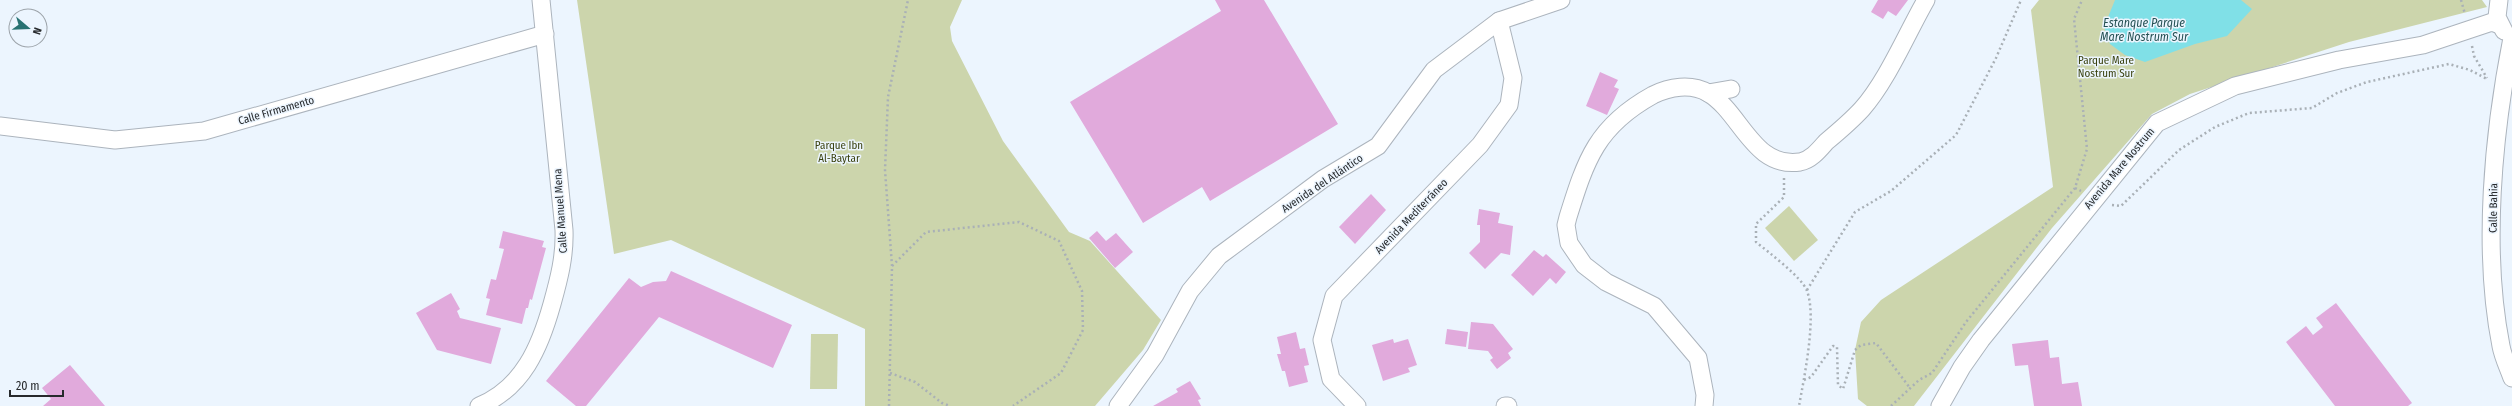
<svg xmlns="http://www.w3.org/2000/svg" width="2512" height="406" viewBox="0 0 2512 406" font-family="'Fira Sans Condensed',sans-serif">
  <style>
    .green { fill: #ccd5ac }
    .water { fill: #80e0e7 }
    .building { fill: #e1aadc }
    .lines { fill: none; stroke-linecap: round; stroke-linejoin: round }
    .minor-casing { stroke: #acb4bd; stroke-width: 19 }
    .path { stroke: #a9b0b6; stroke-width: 2.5; stroke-dasharray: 2 3; stroke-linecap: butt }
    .minor { stroke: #fff; stroke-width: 17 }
    .labels { text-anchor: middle; stroke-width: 3; stroke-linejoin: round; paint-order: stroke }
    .park-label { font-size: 11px; fill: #3a420f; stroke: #ecf5fe }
    .street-label { font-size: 11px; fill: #272a2d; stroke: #ecf5fe }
    .water-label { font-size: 12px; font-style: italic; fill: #255154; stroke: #ecf5fe }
  </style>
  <rect width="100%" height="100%" fill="#ecf5fe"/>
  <!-- green -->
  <g class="green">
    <polygon points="577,0 962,0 950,27 952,41 1003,141 1069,232 1090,241 1161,320 1143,350 1095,406 865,406 865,329 671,240 614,254"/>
    <polygon points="2039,0 2482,0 2487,7 2349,42 2190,94 2152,114 2052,228 1914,406 1867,406 1858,399 1855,350 1861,322 1881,300 2053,187 2031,10"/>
    <polygon points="1789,206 1818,240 1794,261 1765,228"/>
    <polygon points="811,334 838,334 837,389 810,389"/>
  </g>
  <!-- water -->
  <polygon class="water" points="2115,0 2241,0 2252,9 2227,36 2195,44 2145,62 2125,55 2110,44 2104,27"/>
  <!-- building -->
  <g class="building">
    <polygon points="1215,0 1264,0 1338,124 1210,201 1202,187 1143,223 1070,102 1221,11"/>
    <polygon points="1878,0 1908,0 1896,16 1888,11 1883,19 1871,12"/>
    <polygon points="1600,72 1618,80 1614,87 1619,89 1607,115 1586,106"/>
    <polygon points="1371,194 1386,210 1355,244 1339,227"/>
    <polygon points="1479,209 1500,213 1498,223 1513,226 1510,255 1501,253 1485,269 1469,253 1480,242 1480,225 1477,225"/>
    <polygon points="503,231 544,241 542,247 546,248 532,300 530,299 528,308 526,308 522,324 486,315 490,299 486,298 491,279 496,280 504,249 499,248"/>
    <polygon points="1097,231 1106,241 1116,233 1133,252 1115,268 1089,238"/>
    <polygon points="1534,250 1543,257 1546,254 1566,272 1556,284 1550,278 1533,296 1511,275"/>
    <polygon points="671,271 792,325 773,368 659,317 586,406 576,406 546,381 629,278 641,287 653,282 666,281"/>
    <polygon points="451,293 460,309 457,311 460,318 501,328 491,364 437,350 416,313"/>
    <polygon points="2336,303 2412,403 2408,406 2335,406 2286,342 2306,326 2313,335 2323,327 2316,318"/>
    <polygon points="1471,322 1493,324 1513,349 1508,353 1511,358 1497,369 1490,360 1493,358 1488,351 1468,349"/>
    <polygon points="1447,329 1468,332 1466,347 1445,344"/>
    <polygon points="1296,332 1300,349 1305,348 1309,365 1304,366 1308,382 1289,387 1285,371 1282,371 1277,354 1281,354 1277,337"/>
    <polygon points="1393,339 1394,343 1408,339 1417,365 1408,368 1410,372 1383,381 1372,345"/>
    <polygon points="2048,340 2050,358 2059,357 2062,384 2078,382 2082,406 2034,406 2028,365 2015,366 2012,344"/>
    <polygon points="70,365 105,406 43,406 51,399 42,388"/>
    <polygon points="1190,381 1201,399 1198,400 1201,406 1153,406 1178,392 1176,389"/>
  </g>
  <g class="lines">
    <defs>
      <g id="minor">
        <polyline points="2499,0 2497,17 2504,31"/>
        <path d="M 2512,38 C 2493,134 2482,250 2501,346 C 2503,357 2508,367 2512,378"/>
        <polyline points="1708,93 1731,89"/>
        <polyline points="0,126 115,140 204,131 545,34"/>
        <path d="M 479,406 C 523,388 540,347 552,304 C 559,279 565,256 564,230 L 541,0"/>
        <polyline points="1118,406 1155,355 1190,291 1219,256 1323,179 1378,146 1434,70 1499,21 1561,0"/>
        <polyline points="1357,406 1331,379 1322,340 1334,296 1480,145 1509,105 1513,78 1499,21"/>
        <polyline points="1505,406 1508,406"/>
        <path d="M 1704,406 L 1705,395 L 1698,358 L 1654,306 L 1606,282 L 1584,265 L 1569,243 L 1566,225 L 1568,217 C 1586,159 1597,126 1653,95 C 1669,87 1691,83 1708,93 C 1741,112 1753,169 1800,162 C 1811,160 1819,150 1826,142 C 1838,132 1851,121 1862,109 C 1887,81 1907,33 1926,0"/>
        <polyline points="1940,406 1962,367 1981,340 2157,123 2235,86 2339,60 2423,45 2492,22 2500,25"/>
      </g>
    </defs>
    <!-- minor casing -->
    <use href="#minor" class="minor-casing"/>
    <!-- path -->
    <g class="path">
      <polyline points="2461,0 2465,14"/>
      <polyline points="2472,46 2474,56 2487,78"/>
      <path d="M 1784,178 L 1784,197 L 1756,224 L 1756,242 C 1768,252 1802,277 1807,291 C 1817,317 1804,378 1799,406"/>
      <polyline points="2075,188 2081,191"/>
      <polyline points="2112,205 2121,206 2179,150 2215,127 2249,113 2312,108 2337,93 2367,82 2449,64 2470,70 2487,79"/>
      <polyline points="892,266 926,232 1019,222 1059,241 1082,291 1083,330 1061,373 1013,406"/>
      <polyline points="1807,290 1855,212 1891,191 1956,135 1996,58 2021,0"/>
      <polyline points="890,373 915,382 942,403 950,406"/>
      <polyline points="1804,380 1811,377 1833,346 1837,347 1838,385 1843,389 1855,350 1861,345 1876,343 1910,388"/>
      <polyline points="889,406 892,266 885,170 888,97 908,0"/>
      <polyline points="1891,406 1919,380 1932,373 1966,322 2075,188 2087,149 2074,19 2082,0"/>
    </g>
    <!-- minor -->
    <use href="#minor" class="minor"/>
  </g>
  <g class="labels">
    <!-- park labels -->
    <g class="park-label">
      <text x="2106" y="64">Parque Mare<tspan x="2106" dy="13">Nostrum Sur</tspan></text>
      <text x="839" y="149">Parque Ibn<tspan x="839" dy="13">Al-Baytar</tspan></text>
    </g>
    <!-- street labels -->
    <g class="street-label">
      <text transform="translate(276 110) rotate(-16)" y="4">Calle Firmamento</text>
      <text transform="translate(2119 168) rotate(-50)" y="4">Avenida Mare Nostrum</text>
      <text transform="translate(1322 183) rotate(-34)" y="4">Avenida del Atlántico</text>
      <text transform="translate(2493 208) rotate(-89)" y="4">Calle Bahia</text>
      <text transform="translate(560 211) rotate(-94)" y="4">Calle Manuel Mena</text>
      <text transform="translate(1411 216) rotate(-46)" y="4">Avenida Mediterráneo</text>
    </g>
    <!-- water labels -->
    <g class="water-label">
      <text x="2144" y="27">Estanque Parque<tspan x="2144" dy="14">Mare Nostrum Sur</tspan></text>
    </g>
  </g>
  <!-- north arrow -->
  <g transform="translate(28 28) rotate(109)"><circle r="19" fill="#ecf5fe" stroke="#9da4aa"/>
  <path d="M0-3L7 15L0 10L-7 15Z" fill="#287272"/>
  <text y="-6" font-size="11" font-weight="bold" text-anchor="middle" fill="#272a2d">N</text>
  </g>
  <!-- scale -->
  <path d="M10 390v6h53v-6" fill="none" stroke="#272a2d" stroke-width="2"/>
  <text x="16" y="390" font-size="12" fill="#272a2d" stroke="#ecf5fe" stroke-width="3" paint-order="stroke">20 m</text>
</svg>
